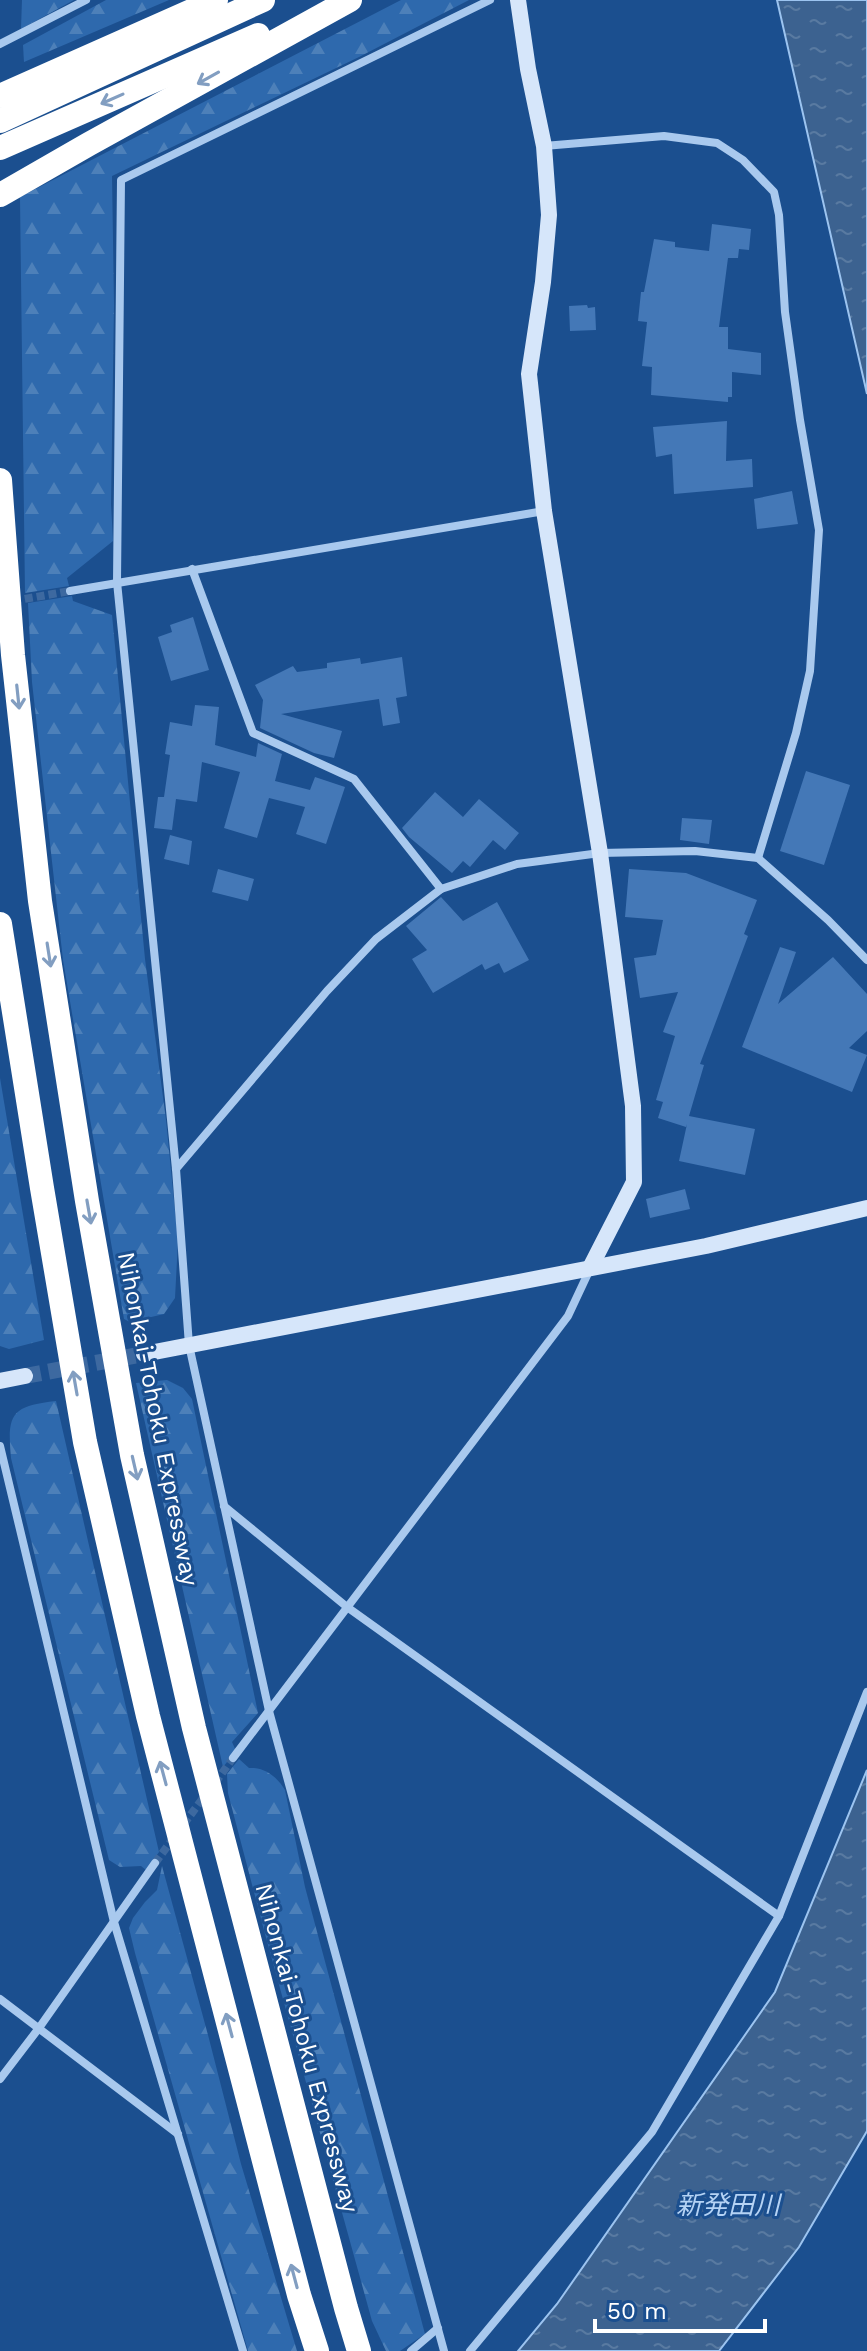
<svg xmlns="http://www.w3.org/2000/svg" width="867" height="2351" viewBox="0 0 867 2351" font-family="'Work Sans','Noto Sans JP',sans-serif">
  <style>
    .forest { fill: url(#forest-firs) }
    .water { fill: url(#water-ripples); stroke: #9cc4f0; stroke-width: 2 }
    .building { fill: #4478b7 }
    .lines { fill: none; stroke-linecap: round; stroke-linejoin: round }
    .street-tunnel { stroke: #3d69a0; stroke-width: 8; stroke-dasharray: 8 4; stroke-linecap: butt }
    .secondary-tunnel { stroke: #3d69a0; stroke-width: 16; stroke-dasharray: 16 8; stroke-linecap: butt }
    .street { stroke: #a9c9ee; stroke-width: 8 }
    .secondary { stroke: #d6e6fa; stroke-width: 16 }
    .highway { stroke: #fff; stroke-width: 24 }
    .oneway { stroke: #829ec1 }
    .labels { text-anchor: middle; stroke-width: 6; stroke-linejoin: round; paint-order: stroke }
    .street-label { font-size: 24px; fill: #fff; stroke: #1b4f8f }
    .water-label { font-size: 26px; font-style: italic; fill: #b5d3f5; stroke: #1b4f8f }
  </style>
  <defs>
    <pattern id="forest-firs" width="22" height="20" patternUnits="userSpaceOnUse" patternTransform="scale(2)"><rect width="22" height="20" fill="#2e69ad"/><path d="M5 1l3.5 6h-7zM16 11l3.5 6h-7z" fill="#4d80b9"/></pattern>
    <pattern id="water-ripples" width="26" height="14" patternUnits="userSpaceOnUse" patternTransform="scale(2)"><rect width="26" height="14" fill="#3c6290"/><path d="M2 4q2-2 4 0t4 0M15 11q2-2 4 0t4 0" fill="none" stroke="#597aa1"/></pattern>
  </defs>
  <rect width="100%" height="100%" fill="#1b4f8f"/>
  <!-- forest -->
  <g class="forest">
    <polygon points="22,0 74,0 21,29"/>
    <polygon points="106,0 169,0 24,62 23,45"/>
    <polygon points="401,0 469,0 359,57 112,176 114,305 111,504 113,541 67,578 69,586 25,593 20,197"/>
    <polygon points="72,596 73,601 112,615 145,959 166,1120 178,1241 175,1298 164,1314 130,1322 124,1319 63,960 32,682 28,603"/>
    <polygon points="0,1078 44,1340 9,1349 0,1346"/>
    <polygon points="167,1380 183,1388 192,1399 258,1713 232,1742 236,1751 223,1767 136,1383"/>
    <path d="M 56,1401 L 159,1852 L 146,1870 L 141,1866 L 120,1867 L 109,1860 L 11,1458 C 7,1414 11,1406 56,1401 Z"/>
    <path d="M 239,1759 L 249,1768 C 265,1767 277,1777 285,1790 L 305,1887 L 425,2334 L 400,2351 L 386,2351 L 372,2321 L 265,1934 L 228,1793 L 227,1774 Z"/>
    <polygon points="162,1866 208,2035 241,2164 297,2351 248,2351 135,1953 129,1928 133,1918 145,1902 157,1890"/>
  </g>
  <!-- water -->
  <g class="water">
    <polygon points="777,0 867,0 867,394"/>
    <polygon points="867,1770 867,2131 799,2247 719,2351 518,2351 557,2304 775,1992"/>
  </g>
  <!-- building -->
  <g class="building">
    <polygon points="712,224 751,229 749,250 739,249 738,258 728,258 719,327 728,327 728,349 761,353 761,375 732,372 732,397 728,397 728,402 651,395 652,367 642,366 647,322 638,321 641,292 644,292 654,239 675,242 675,247 709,251"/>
    <polygon points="587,305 588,308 595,307 596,330 570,331 569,306"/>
    <polygon points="727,421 726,461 752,459 753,487 674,494 672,454 656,457 653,427"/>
    <polygon points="792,491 798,524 757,529 754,499"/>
    <polygon points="193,617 209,670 171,681 158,637 172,632 170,625"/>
    <polygon points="402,657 407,696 396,698 400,723 383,726 379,699 281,714 342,731 334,758 314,753 260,728 263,700 255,685 293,666 297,672 327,668 327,663 360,658 361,664"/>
    <polygon points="195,705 219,707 215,745 256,757 258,743 282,754 275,781 310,790 315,777 345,787 326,844 296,834 305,807 269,798 257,838 224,828 240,772 202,762 197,802 176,799 172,830 154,828 158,797 164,797 170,755 165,754 170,722 192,726"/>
    <polygon points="806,771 850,785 824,865 780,851"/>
    <polygon points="435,792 463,817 479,799 519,833 505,850 493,840 470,867 463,861 452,873 409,837 402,828"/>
    <polygon points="682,818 712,820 709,844 680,840"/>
    <polygon points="170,835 192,841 189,865 164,859"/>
    <polygon points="218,869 254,879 248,901 212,892"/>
    <polygon points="629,869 686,873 757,900 744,934 748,936 700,1064 704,1065 689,1116 755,1129 745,1175 679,1161 687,1124 686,1127 658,1118 663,1102 656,1100 675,1036 663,1032 678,992 640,998 634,958 656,955 663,920 625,917"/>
    <polygon points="441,897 463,921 497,902 529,960 504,973 499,963 485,970 482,964 433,993 412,959 427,950 406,926"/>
    <polygon points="780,947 796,952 778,1004 833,957 867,994 867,1031 849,1048 867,1055 852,1092 742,1047"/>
    <polygon points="685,1189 690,1209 650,1218 646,1199"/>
  </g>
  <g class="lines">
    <!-- street-tunnel -->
    <g class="street-tunnel">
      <polyline points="13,601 70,591"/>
      <polyline points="215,1783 233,1758"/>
      <polyline points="155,1863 206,1794"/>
    </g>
    <!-- secondary-tunnel -->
    <polyline class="secondary-tunnel" points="25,1376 144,1354"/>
    <!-- street -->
    <g class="street">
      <polyline points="0,44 86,0"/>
      <polyline points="544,146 664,136 717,143 743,160 774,192 779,215 785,312 800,420 819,530 810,671 796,733 758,858"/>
      <polyline points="192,569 253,733 354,779 441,889"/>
      <polyline points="70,591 544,511"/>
      <polyline points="176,1169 327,991 376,939 441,889 517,864 600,853 695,851 758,858 828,920 867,960"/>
      <polyline points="0,1446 114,1922 243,2351"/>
      <polyline points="224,1506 347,1607 779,1916"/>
      <polyline points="233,1758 568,1316 590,1269"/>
      <polyline points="0,1999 178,2134"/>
      <polyline points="0,2079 39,2028 155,1863"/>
      <polyline points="411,2351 438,2328"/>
      <polyline points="444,2351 269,1711 189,1345 176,1169 117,582 121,180 490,0"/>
      <polyline points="470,2351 652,2132 779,1916 867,1692"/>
    </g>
    <!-- secondary -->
    <g class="secondary">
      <polyline points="518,0 528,69 544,146 549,215 543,282 529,374 544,511 600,853 633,1106 634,1182 590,1268"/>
      <polyline points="144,1354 706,1246 867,1208"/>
      <polyline points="0,1381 25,1376"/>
    </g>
    <!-- highway -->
    <g class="highway">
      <polyline points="0,96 216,0"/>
      <polyline points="0,121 263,0"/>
      <polyline points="0,148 258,35"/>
      <polyline points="0,195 89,144 350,0"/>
      <polyline points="0,480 13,655 40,901 87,1201 132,1455 194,1728 346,2308 359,2351"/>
      <polyline points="0,924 42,1188 85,1442 148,1716 299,2295 317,2351"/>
    </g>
  </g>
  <!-- one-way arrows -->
  <defs><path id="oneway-shaft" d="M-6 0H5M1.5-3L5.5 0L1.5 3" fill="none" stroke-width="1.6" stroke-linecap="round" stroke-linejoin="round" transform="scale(2)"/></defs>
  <g class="oneway">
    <use href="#oneway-shaft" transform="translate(208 78) rotate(151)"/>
    <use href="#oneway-shaft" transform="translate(112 99) rotate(156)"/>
    <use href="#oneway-shaft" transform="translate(18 697) rotate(84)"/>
    <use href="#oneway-shaft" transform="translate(49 955) rotate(81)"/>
    <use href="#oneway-shaft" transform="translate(89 1212) rotate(80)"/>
    <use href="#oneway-shaft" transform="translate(75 1383) rotate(-100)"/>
    <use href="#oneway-shaft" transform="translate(135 1468) rotate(77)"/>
    <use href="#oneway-shaft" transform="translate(163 1773) rotate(-105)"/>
    <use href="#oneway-shaft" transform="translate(229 2025) rotate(-105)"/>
    <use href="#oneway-shaft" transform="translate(294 2276) rotate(-105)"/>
  </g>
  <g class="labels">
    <!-- street labels -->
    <g class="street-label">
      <text transform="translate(158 1419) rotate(79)" y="8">Nihonkai-Tohoku Expressway</text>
      <text transform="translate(307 2048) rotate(75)" y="8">Nihonkai-Tohoku Expressway</text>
    </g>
    <!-- water labels -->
    <g class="water-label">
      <text x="728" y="2214">新発田川</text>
    </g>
  </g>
  <!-- scale -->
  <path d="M595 2319v12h170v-12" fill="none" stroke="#ffffff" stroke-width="4"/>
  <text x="607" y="2319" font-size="24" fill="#ffffff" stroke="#1b4f8f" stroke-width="6" paint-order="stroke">50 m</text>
</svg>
